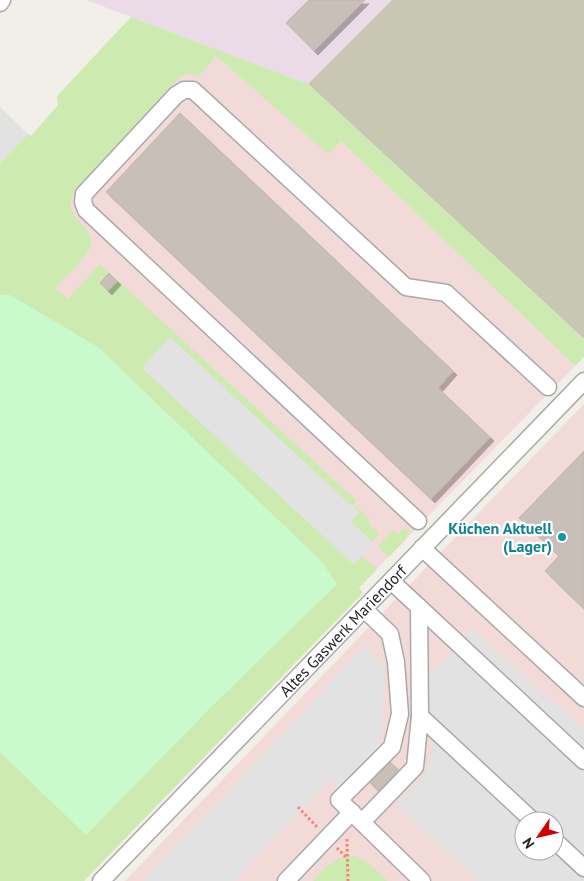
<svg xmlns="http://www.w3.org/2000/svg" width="584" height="881" viewBox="0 0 584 881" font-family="'PT Sans',sans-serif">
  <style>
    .commercial { fill: #f2dad9; fill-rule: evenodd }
    .industrial { fill: #ebdbe8 }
    .construction { fill: #c7c7b4 }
    .grass { fill: #cdebb0 }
    .park { fill: #c8facc }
    .parking { fill: #e2e2e2; fill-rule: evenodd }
    .building { fill: #c7bfb8; stroke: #c4b6ab; filter: url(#shadow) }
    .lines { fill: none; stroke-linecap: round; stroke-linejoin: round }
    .minor-casing { stroke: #a9a9a9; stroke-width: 19 }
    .path { stroke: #fa8072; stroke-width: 3; stroke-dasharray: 2.5 2.5; stroke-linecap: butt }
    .minor { stroke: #fff; stroke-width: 16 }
    .culture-dot { fill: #0f9aa8; stroke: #fff; stroke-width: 2 }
    .labels { text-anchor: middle; stroke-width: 4.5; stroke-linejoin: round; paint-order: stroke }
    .culture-label { font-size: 16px; font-weight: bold; fill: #0d838f; stroke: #fff; text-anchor: end }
    .street-label { font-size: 16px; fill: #222; stroke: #fff }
  </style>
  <defs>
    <filter id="shadow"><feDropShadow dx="4" dy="4" stdDeviation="0" flood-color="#0004"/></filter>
  </defs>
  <rect width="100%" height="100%" fill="#f2efe9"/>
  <!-- commercial -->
  <g class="commercial">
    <polygon points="138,47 216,56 328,153 341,141 575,366 358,588 0,251 0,194"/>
    <path d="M 584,404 L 584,881 L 125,881 L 442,551 ZM 524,821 L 554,821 L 554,851 L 524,851 Z"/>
  </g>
  <!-- industrial -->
  <polygon class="industrial" points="86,0 392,0 308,84"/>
  <!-- construction -->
  <polygon class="construction" points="392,0 584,0 584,339 308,84"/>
  <!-- grass -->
  <g class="grass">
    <path d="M 131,17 L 308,84 L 584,339 L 584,357 L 575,366 L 341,141 L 328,154 L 216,56 L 198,77 L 191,73 L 180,77 L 75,190 C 74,193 72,197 71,201 C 68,220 96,230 91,246 C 87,258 64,277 55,288 L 68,299 L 100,264 L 357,501 L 352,506 L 170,338 L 142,368 L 354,564 L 362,556 L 377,569 L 359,588 L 363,593 L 84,881 L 0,881 L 0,163 L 28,134 L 31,136 L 58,105 L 57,96 Z"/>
    <polygon points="356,506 370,520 368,523 380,534 372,542 351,522 359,513 354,508"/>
    <polygon points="405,527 409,531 405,540 389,557 377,546 393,530 398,534"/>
    <path d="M 356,856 L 374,868 L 388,881 L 313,881 C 328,865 332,857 356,856 Z"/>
  </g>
  <!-- park -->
  <polygon class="park" points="0,295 10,295 98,347 322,562 337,584 210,708 86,835 0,752"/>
  <!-- parking -->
  <g class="parking">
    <polygon points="0,107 28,134 0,163"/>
    <polygon points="170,337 359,513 351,522 374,543 354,565 142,368"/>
    <path d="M 473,629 L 584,731 L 584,881 L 477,881 L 396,805 L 425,774 L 432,752 L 429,677 ZM 524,821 L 554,821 L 554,851 L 524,851 Z"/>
    <polygon points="365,647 384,666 382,729 378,742 380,744 367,764 340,789 331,779 234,881 142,881"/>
  </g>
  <!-- building -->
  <g class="building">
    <polygon points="309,0 365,0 314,51 286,23"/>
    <polygon points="180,113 453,371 438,388 490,437 431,499 106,192"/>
    <polygon points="109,273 117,281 108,291 100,283"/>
    <polygon points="584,451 584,609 545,571 559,556 519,518"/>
    <polygon points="390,762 401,772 381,794 370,783"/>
  </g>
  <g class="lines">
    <defs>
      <g id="minor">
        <polyline points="0,3 2,0"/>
        <polyline points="418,521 86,210 83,202 84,194 176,95 184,90 193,90 406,287 446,293 548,387"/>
        <polyline points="422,548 584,698"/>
        <polyline points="419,607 584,761"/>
        <polyline points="364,609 390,634 396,662 400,714 392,747 339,800 422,881"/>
        <polyline points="420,716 533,821"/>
        <polyline points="362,822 415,767 420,716 419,607 391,581"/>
        <polyline points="554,840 584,868"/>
        <path id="s1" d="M 101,881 L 584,381"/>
        <polyline points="286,881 352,812"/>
      </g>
    </defs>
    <!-- minor casing -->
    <use href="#minor" class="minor-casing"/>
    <!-- path -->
    <g class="path">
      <polyline points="298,807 317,827"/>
      <polyline points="347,839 348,881"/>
      <polyline points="337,848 347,858"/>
    </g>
    <!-- minor -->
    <use href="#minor" class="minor"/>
  </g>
  <!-- markers -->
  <circle class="culture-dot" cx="562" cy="537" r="5"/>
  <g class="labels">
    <!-- culture labels -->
    <g class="culture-label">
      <text x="552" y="534">Küchen Aktuell<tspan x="552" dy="18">(Lager)</tspan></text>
    </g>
    <!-- street labels -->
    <g class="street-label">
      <text dy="6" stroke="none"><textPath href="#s1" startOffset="348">Altes Gaswerk Mariendorf</textPath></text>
    </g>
  </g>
  <!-- north arrow -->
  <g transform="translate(539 836) rotate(236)"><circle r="24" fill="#ffffff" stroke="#a7a7a7"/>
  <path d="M0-4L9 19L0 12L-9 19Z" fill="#d40000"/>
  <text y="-8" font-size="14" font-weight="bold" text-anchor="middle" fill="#222222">N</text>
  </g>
</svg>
